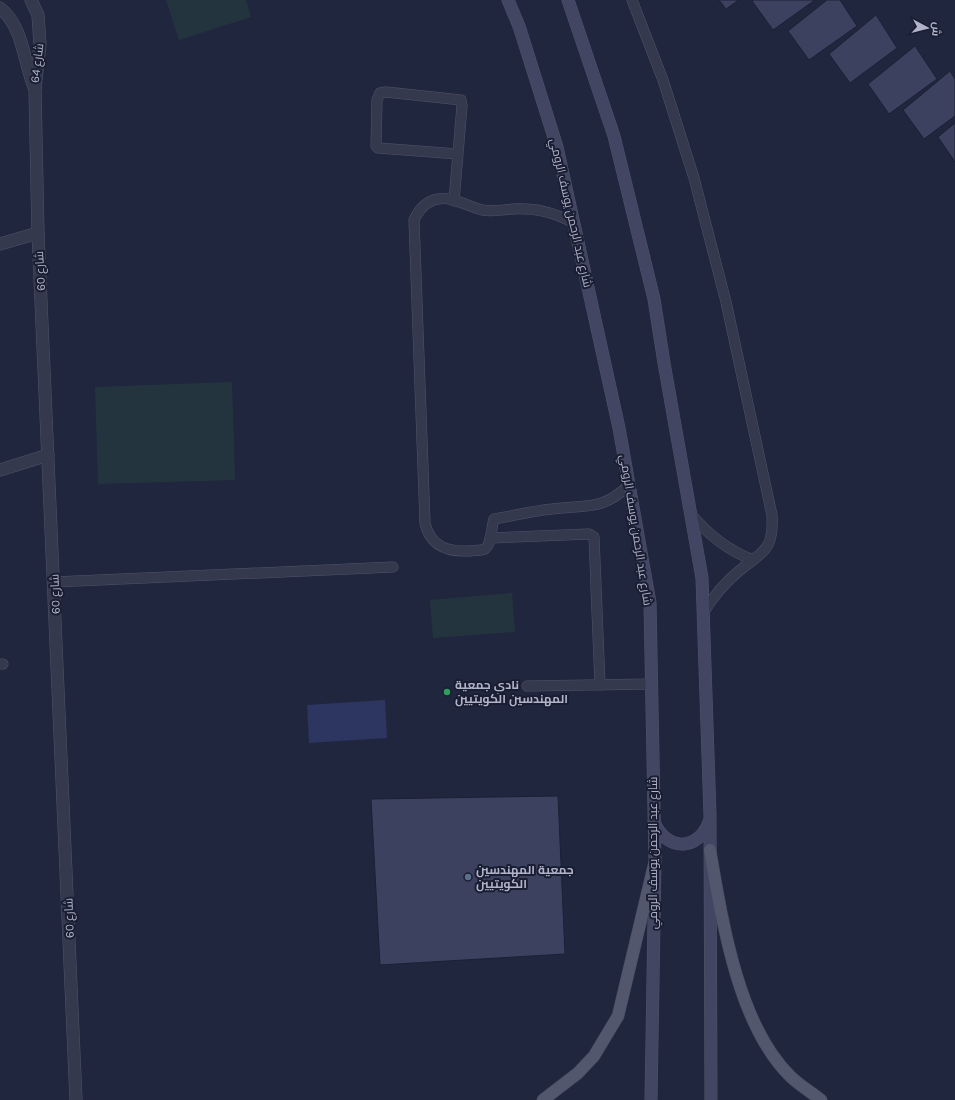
<svg xmlns="http://www.w3.org/2000/svg" width="955" height="1100" viewBox="0 0 955 1100" font-family="Karla,Cairo,sans-serif">
  <style>
    .green { fill: #23343f }
    .water { fill: #2d3561 }
    .building { fill: #3c415f; stroke: #1c2035 }
    .lines { fill: none; stroke-linecap: round; stroke-linejoin: round }
    .service-casing { stroke: #505369; stroke-width: 11 }
    .minor-casing { stroke: #505369; stroke-width: 13 }
    .secondary-casing { stroke: #505369; stroke-width: 13 }
    .primary-casing { stroke: #3e4257; stroke-width: 13 }
    .service { stroke: #35394e; stroke-width: 10 }
    .minor { stroke: #35394e; stroke-width: 12 }
    .secondary { stroke: #424662; stroke-width: 12 }
    .primary { stroke: #52576e; stroke-width: 12 }
    .leisure-dot { fill: #2e9e5b; stroke: #1a1e33; stroke-width: 1.5 }
    .service-dot { fill: #5c6f8a; stroke: #1a1e33; stroke-width: 1.5 }
    .labels { text-anchor: middle; stroke-width: 4; stroke-linejoin: round; paint-order: stroke }
    .street-label { font-size: 12px; fill: #b0b3ca; stroke: #1a1e33 }
    .poi-label { font-size: 12px; font-weight: bold; fill: #b0b3ca; stroke: #1a1e33; text-anchor: start }
  </style>
  <rect width="100%" height="100%" fill="#20263e"/>
  <!-- green -->
  <g class="green">
    <polygon points="166,0 246,0 251,17 179,40"/>
    <polygon points="232,382 235,480 98,484 95,387"/>
    <polygon points="512,593 515,632 433,638 430,600"/>
  </g>
  <!-- water -->
  <polygon class="water" points="385,700 387,738 309,743 307,705"/>
  <!-- building -->
  <g class="building">
    <polygon points="719,0 739,0 726,9"/>
    <polygon points="754,0 815,0 773,30 752,1"/>
    <polygon points="827,0 840,0 857,26 809,60 788,31"/>
    <polygon points="876,15 897,48 850,83 829,54"/>
    <polygon points="915,46 937,79 889,114 868,84"/>
    <polygon points="950,71 955,79 955,116 924,139 903,110"/>
    <polygon points="955,123 955,162 938,137"/>
    <polygon points="558,796 565,954 380,965 371,799"/>
  </g>
  <g class="lines">
    <defs>
      <g id="service">
        <path d="M 632,0 L 663,80 L 694,178 L 726,302 L 772,515 C 774,551 763,551 739,571 C 724,583 713,597 703,613"/>
        <polyline points="454,201 462,106 461,100 386,92 380,93 377,100 376,146 378,148 458,154"/>
        <path d="M 574,223 C 553,212 536,208 513,209 C 503,210 492,212 482,210 C 469,207 452,196 438,199 C 426,201 419,209 414,220 L 425,523 C 430,546 447,552 469,551 C 474,550 481,551 485,549 C 492,544 491,527 494,519 C 513,516 532,511 552,509 C 586,504 601,512 629,485"/>
        <path d="M 690,513 C 708,535 727,550 753,560"/>
        <polyline points="490,538 589,534 594,537 600,685"/>
        <polyline points="54,582 393,567"/>
        <polyline points="0,664 3,664"/>
        <polyline points="527,686 651,684"/>
      </g>
      <g id="minor">
        <polyline points="31,0 38,15 40,44 35,89 38,233 76,1100"/>
        <path d="M 0,8 C 24,27 23,62 35,89"/>
        <polyline points="0,244 38,233"/>
        <polyline points="0,470 48,455"/>
      </g>
      <g id="secondary">
        <polyline points="508,0 519,26 557,147 619,428 650,603 655,861 651,1100"/>
        <polyline points="568,0 614,136 654,299 664,363 702,578 710,814 711,1100"/>
        <path d="M 654,822 C 666,851 698,852 709,822"/>
      </g>
      <g id="primary">
        <path d="M 710,850 C 722,920 738,1025 790,1076 C 799,1085 811,1092 821,1100"/>
        <polyline points="543,1100 578,1073 594,1056 618,1016 655,861"/>
      </g>
    </defs>
    <!-- service casing -->
    <use href="#service" class="service-casing"/>
    <!-- minor casing -->
    <use href="#minor" class="minor-casing"/>
    <!-- secondary casing -->
    <use href="#secondary" class="secondary-casing"/>
    <!-- primary casing -->
    <use href="#primary" class="primary-casing"/>
    <!-- service -->
    <use href="#service" class="service"/>
    <!-- minor -->
    <use href="#minor" class="minor"/>
    <!-- secondary -->
    <use href="#secondary" class="secondary"/>
    <!-- primary -->
    <use href="#primary" class="primary"/>
  </g>
  <!-- markers -->
  <circle class="leisure-dot" cx="447" cy="692" r="4"/>
  <circle class="service-dot" cx="468" cy="877" r="4"/>
  <g class="labels">
    <!-- street labels -->
    <g class="street-label">
      <text transform="translate(37 63) rotate(-83)" y="4">شارع 64</text>
      <text transform="translate(571 213) rotate(77)" y="4">شارع عبد الرحمن يوسف الرومي</text>
      <text transform="translate(40 271) rotate(-93)" y="4">شارع 60</text>
      <text transform="translate(636 530) rotate(81)" y="4">شارع عبد الرحمن يوسف الرومي</text>
      <text transform="translate(55 594) rotate(-92)" y="4">شارع 60</text>
      <text transform="translate(653 853) rotate(-90)" y="4">شارع عبد الرحمن يوسف الرومي</text>
      <text transform="translate(69 918) rotate(-92)" y="4">شارع 60</text>
    </g>
    <!-- poi labels -->
    <g class="poi-label">
      <text x="455" y="689">نادي جمعية<tspan x="455" dy="14">المهندسين الكويتيين</tspan></text>
      <text x="476" y="874">جمعية المهندسين<tspan x="476" dy="14">الكويتيين</tspan></text>
    </g>
  </g>
  <!-- north arrow -->
  <g transform="translate(927 28) rotate(97)" stroke="#1a1e33" stroke-width="3" paint-order="stroke">
  <path d="M0-3L7 15L0 10L-7 15Z" fill="#b0b3ca"/>
  <text y="-6" font-size="11" font-weight="bold" text-anchor="middle" fill="#b0b3ca">ش</text>
  </g>
</svg>
